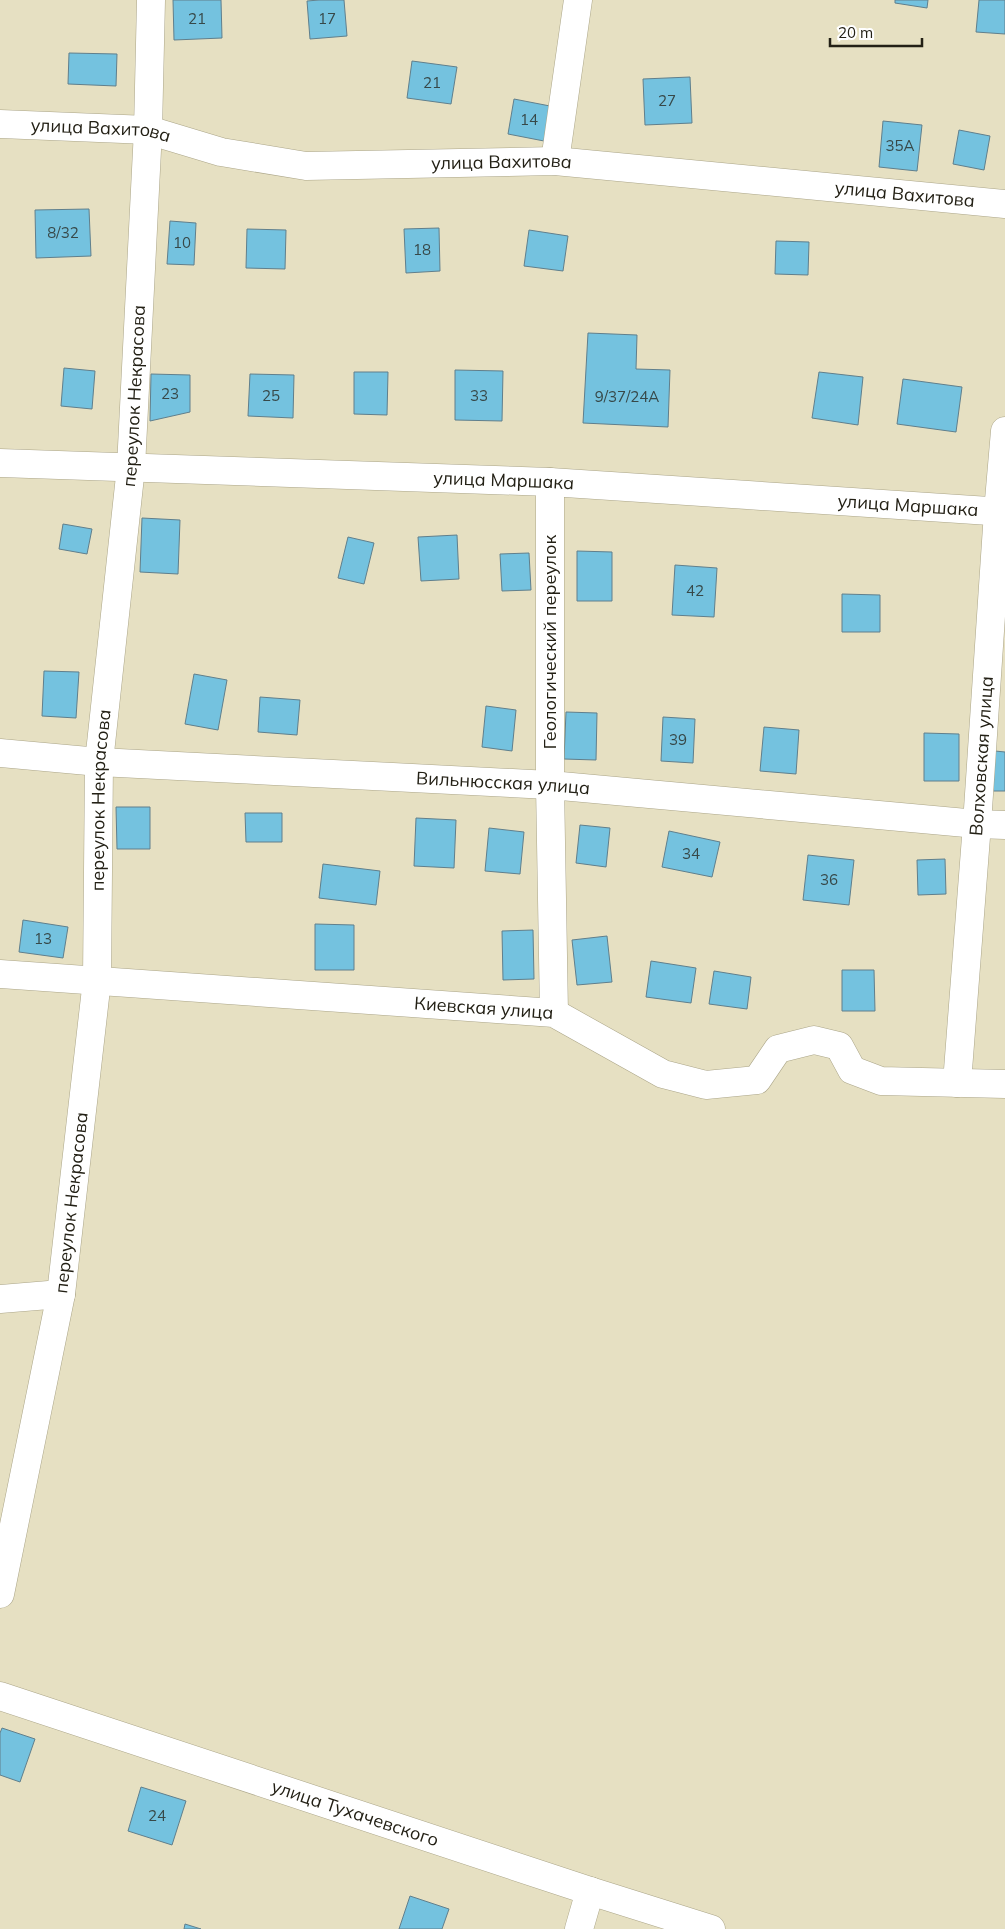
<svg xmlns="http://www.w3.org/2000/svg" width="1005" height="1929" viewBox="0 0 1005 1929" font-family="Mulish,sans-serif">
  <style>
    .building { fill: #74c2df; stroke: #607f8c }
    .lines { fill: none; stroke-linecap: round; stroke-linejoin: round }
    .minor-casing { stroke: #aba588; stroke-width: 29 }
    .minor { stroke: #fff; stroke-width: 28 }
    .labels { text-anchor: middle; stroke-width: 5; stroke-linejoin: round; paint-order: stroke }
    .number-label { font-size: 15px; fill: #374848 }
    .street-label { font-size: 18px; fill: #232015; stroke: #fff }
  </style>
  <rect width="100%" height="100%" fill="#e6e0c2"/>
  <!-- building -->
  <g class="building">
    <polygon points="173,0 221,0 222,38 174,40"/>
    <polygon points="319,0 344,0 347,36 310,39 307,1"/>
    <polygon points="895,0 928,0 927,8 895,3"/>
    <polygon points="979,0 1005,0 1005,34 976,32"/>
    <polygon points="69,53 117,54 116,86 68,84"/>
    <polygon points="412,61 457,67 451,104 407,98"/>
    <polygon points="690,77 692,123 645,125 643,79"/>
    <polygon points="514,99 550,106 544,141 508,134"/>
    <polygon points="883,121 922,125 917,171 879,167"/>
    <polygon points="959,130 990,136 984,170 953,164"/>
    <polygon points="89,209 91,256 36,258 35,210"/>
    <polygon points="170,221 196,223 194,265 167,264"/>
    <polygon points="439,228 440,271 406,273 404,229"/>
    <polygon points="247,229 286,230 285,269 246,268"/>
    <polygon points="529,230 568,236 563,271 524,266"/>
    <polygon points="776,241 809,242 808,275 775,274"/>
    <polygon points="588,333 637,335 636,369 670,370 668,427 583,423"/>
    <polygon points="64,368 95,371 92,409 61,406"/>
    <polygon points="455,370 503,371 502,421 455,420"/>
    <polygon points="354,372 388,372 387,415 354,414"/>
    <polygon points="819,372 863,377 858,425 812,418"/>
    <polygon points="151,374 190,375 190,412 150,421"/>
    <polygon points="250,374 294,375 293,418 248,416"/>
    <polygon points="903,379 962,387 956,432 897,424"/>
    <polygon points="142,518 180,520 178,574 140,572"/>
    <polygon points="63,524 92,529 87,554 59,549"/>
    <polygon points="457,535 459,579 421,581 418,537"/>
    <polygon points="348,537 374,543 364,584 338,578"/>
    <polygon points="577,551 612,552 612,601 577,601"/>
    <polygon points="529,553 531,590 502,591 500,554"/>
    <polygon points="675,565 717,568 714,617 672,615"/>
    <polygon points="842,594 880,595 880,632 842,632"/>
    <polygon points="44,671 79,672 76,718 42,716"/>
    <polygon points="194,674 227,680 218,730 185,724"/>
    <polygon points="260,697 300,700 297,735 258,732"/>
    <polygon points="486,706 516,710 512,751 482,747"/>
    <polygon points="566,712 597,713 596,760 564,759"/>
    <polygon points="663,717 695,719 693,763 661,761"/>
    <polygon points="764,727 799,730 796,774 760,771"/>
    <polygon points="924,733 959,734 959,781 924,781"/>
    <polygon points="995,751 1005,752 1005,791 993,791"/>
    <polygon points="116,807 150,807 150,849 117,849"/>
    <polygon points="245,813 282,813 282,842 246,842"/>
    <polygon points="416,818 456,820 454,868 414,866"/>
    <polygon points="580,825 610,828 606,867 576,863"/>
    <polygon points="489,828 524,832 520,874 485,871"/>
    <polygon points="669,831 720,842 712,877 662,867"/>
    <polygon points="808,855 854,860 849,905 803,900"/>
    <polygon points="945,859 946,894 918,895 917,860"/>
    <polygon points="323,864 380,871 376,905 319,898"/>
    <polygon points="23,920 68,927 63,958 19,952"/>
    <polygon points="315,924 354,925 354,970 315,970"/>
    <polygon points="533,930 534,979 503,980 502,931"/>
    <polygon points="607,936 612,982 577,985 572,940"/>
    <polygon points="651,961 696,968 691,1003 646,997"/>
    <polygon points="842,970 874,970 875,1011 842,1011"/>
    <polygon points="714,971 751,977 747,1009 709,1004"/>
    <polygon points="2,1728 35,1739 20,1782 0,1775 0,1733"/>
    <polygon points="141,1787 186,1801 172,1845 128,1831"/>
    <polygon points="410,1896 449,1909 442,1929 399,1929"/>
    <polygon points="185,1924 201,1929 184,1929"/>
  </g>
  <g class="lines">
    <defs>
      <g id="minor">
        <path id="s1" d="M 0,124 L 148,130 L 221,152 L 306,166 L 555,161 L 1005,204"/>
        <polyline points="555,161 578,0"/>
        <path id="s2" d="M 0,463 L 550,482 L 1005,512"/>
        <polyline points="550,482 550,785 554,1013"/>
        <path id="s3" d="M 0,753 L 99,762 L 550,785 L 977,824 L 1005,825"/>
        <path id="s4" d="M 0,974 L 554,1013 L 663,1074 L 706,1085 L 757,1080 L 778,1049 L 814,1040 L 839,1046 L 852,1070 L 881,1081 L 1005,1084"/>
        <path id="s5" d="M 957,1083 L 977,824 L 998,512 L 1005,431"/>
        <polyline points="0,1299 61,1294"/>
        <path id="s6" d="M 0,1594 L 61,1294 L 97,980 L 99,762 L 131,467 L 148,130 L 151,0"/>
        <path id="s7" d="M 0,1696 L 590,1891 L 711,1929"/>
        <polyline points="579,1929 590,1891"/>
      </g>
    </defs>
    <!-- minor casing -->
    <use href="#minor" class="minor-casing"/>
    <!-- minor -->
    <use href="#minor" class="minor"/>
  </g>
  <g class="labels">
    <!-- number labels -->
    <g class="number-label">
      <text x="197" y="24">21</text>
      <text x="327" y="24">17</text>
      <text x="432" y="88">21</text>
      <text x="667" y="106">27</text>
      <text x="529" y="125">14</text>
      <text x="900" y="151">35А</text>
      <text x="63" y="238">8/32</text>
      <text x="182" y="248">10</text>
      <text x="422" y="255">18</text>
      <text x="170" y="399">23</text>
      <text x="271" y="401">25</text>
      <text x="479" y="401">33</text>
      <text x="627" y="402">9/37/24А</text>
      <text x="695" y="596">42</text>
      <text x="678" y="745">39</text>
      <text x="691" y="859">34</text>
      <text x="829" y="885">36</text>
      <text x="43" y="944">13</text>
      <text x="157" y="1821">24</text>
    </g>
    <!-- street labels -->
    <g class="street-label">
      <text dy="6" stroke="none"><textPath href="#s1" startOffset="101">улица Вахитова</textPath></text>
      <text dy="6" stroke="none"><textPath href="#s1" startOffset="506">улица Вахитова</textPath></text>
      <text dy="6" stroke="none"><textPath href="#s1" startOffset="911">улица Вахитова</textPath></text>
      <text dy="6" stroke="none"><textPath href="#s6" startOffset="1208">переулок Некрасова</textPath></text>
      <text dy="6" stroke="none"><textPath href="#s2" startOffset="504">улица Маршака</textPath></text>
      <text dy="6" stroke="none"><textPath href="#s2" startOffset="909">улица Маршака</textPath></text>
      <text transform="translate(550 642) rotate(-90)" y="6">Геологический переулок</text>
      <text dy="6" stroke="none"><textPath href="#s5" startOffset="328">Волховская улица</textPath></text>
      <text dy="6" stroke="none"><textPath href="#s3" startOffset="504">Вильнюсская улица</textPath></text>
      <text dy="6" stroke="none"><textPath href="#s6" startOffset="802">переулок Некрасова</textPath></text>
      <text dy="6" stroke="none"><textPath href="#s4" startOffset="485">Киевская улица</textPath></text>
      <text dy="6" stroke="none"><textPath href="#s6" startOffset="398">переулок Некрасова</textPath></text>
      <text dy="6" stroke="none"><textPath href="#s7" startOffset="374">улица Тухачевского</textPath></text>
    </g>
  </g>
  <!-- scale -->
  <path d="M830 38v8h92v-8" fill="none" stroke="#232015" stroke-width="2.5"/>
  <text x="838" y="38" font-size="15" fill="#232015" stroke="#ffffff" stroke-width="4" paint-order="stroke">20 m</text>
</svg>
